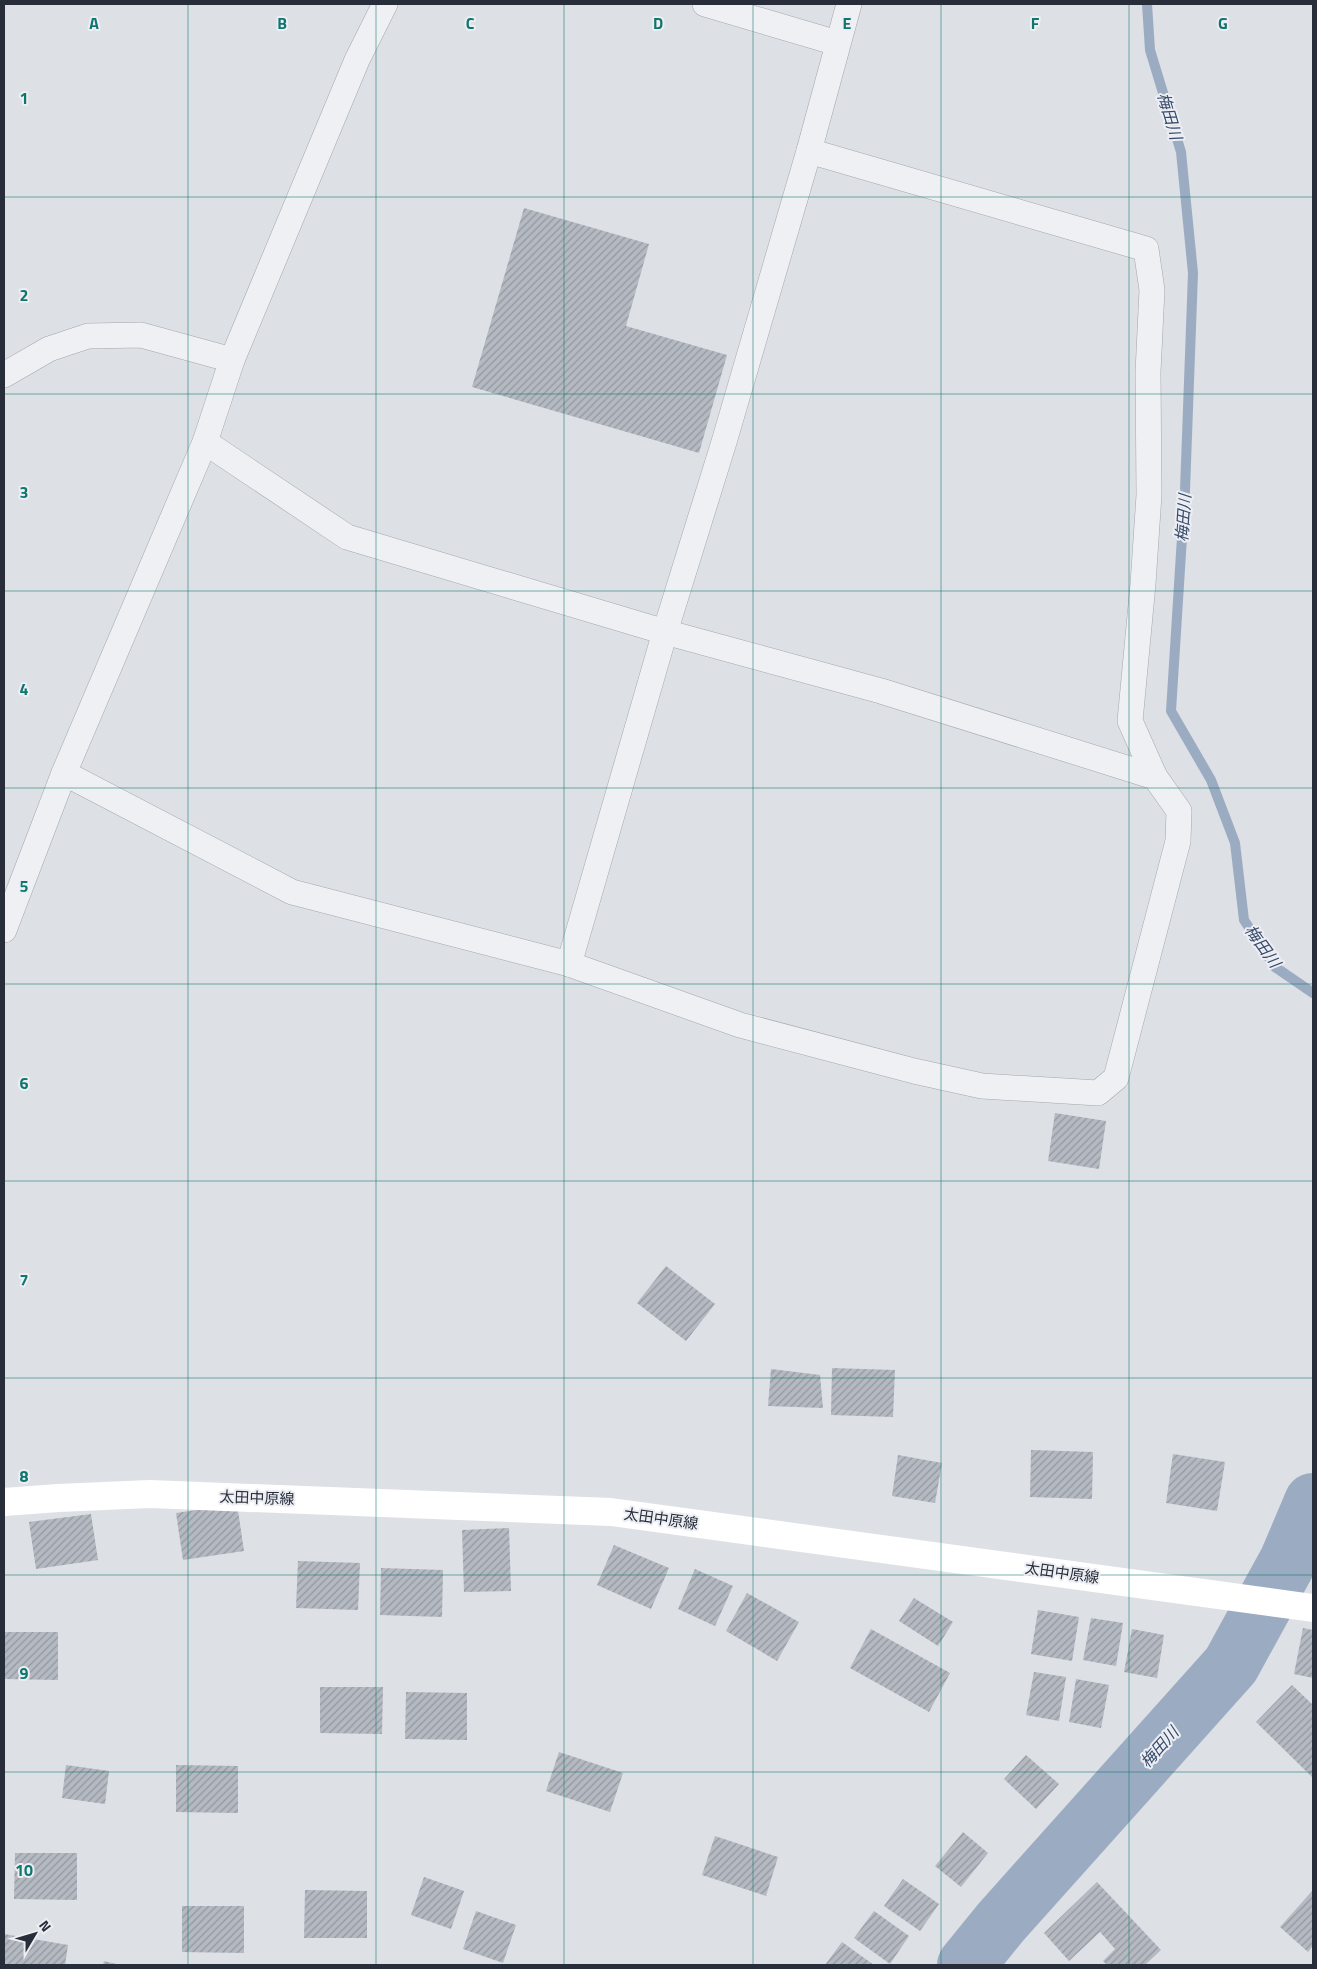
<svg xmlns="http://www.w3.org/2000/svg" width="1317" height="1969" viewBox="0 0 1317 1969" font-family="'Titillium Web','Noto Sans JP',sans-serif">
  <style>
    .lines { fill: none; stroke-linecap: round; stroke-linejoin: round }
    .stream { stroke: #9bacc2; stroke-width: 10 }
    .river { stroke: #9bacc2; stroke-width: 58 }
    .building { fill: url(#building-hatch) }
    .minor-casing { stroke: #a3a7ae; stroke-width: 26 }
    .minor { stroke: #eff0f4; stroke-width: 25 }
    .secondary { stroke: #fff; stroke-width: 28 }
    .grid { fill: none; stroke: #0f766e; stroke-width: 1; stroke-opacity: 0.55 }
    .labels { text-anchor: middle; stroke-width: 4; stroke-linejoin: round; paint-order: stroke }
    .street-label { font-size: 15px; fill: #282d3a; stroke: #eceef3 }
    .water-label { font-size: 16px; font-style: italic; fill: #364a6a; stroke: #eceef3 }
    .grid-label { font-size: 16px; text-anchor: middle; font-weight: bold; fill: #0f766e; stroke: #eceef3; stroke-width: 4; stroke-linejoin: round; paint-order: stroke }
  </style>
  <defs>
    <pattern id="building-hatch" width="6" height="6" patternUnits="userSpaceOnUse" patternTransform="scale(1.25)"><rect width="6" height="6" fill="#b5b9c1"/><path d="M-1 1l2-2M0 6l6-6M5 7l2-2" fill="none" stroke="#93979e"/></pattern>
  </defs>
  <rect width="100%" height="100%" fill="#dde0e5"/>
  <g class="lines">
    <!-- stream -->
    <polyline class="stream" points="1147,4 1150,50 1181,152 1193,273 1185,490 1171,711 1211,780 1235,843 1244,920 1275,967 1313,993"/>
    <!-- river -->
    <polyline class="river" points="966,1965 1001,1922 1231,1665 1288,1561 1313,1502"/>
  </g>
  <!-- building -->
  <g class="building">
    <polygon points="524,208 649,244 626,326 727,355 699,453 472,387"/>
    <polygon points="1055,1113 1106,1121 1099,1169 1048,1161"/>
    <polygon points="666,1266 715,1304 686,1341 637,1303"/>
    <polygon points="832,1368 895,1370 893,1417 831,1415"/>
    <polygon points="771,1369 820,1375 823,1408 768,1406"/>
    <polygon points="1031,1450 1093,1452 1092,1499 1030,1497"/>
    <polygon points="1173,1454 1225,1462 1217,1511 1166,1503"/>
    <polygon points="898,1455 942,1463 935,1503 892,1496"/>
    <polygon points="237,1504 244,1551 183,1560 176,1513"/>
    <polygon points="91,1514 98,1560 36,1569 29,1522"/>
    <polygon points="509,1528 511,1591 464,1592 462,1530"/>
    <polygon points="614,1545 669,1568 651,1609 597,1585"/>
    <polygon points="298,1561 360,1563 358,1610 296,1608"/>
    <polygon points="381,1568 443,1570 442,1617 380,1615"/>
    <polygon points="695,1569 733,1586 715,1626 678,1609"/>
    <polygon points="747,1593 799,1622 777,1661 726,1631"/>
    <polygon points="914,1598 953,1622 938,1646 899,1621"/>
    <polygon points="1038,1610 1079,1617 1072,1661 1031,1654"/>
    <polygon points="1091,1618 1123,1623 1116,1666 1083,1660"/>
    <polygon points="1303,1628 1313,1630 1313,1678 1294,1674"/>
    <polygon points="871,1629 950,1673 929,1712 850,1668"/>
    <polygon points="1132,1629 1164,1635 1157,1678 1124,1672"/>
    <polygon points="4,1632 58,1632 58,1680 4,1679"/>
    <polygon points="1034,1672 1066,1677 1059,1721 1026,1715"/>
    <polygon points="1076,1679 1109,1685 1101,1728 1069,1722"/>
    <polygon points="1292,1685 1313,1705 1313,1775 1312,1777 1256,1722"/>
    <polygon points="320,1687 383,1687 382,1734 320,1733"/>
    <polygon points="406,1692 467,1693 467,1740 405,1739"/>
    <polygon points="559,1752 623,1773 610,1812 546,1791"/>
    <polygon points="1026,1755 1059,1784 1036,1809 1004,1779"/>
    <polygon points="66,1765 109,1771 105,1804 62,1798"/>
    <polygon points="176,1765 238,1766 238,1813 176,1812"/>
    <polygon points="963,1832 988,1853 961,1887 935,1866"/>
    <polygon points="715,1836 778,1857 766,1896 702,1875"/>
    <polygon points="15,1853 77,1853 77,1900 14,1899"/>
    <polygon points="424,1877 464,1891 451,1929 411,1915"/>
    <polygon points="903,1879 939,1904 920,1931 884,1906"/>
    <polygon points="1097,1882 1161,1950 1145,1965 1107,1965 1103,1961 1115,1949 1100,1932 1069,1961 1044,1933"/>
    <polygon points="305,1890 367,1891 367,1938 304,1938"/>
    <polygon points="1313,1890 1313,1946 1308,1952 1280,1927"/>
    <polygon points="182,1906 244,1906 244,1953 182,1952"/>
    <polygon points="476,1911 516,1925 503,1963 463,1949"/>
    <polygon points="874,1911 909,1936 890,1964 854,1938"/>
    <polygon points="4,1934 68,1945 65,1965 4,1965"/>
    <polygon points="842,1942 874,1965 825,1965"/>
    <polygon points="104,1961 120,1965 103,1965"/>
  </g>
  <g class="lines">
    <defs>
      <g id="minor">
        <polyline points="705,4 837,43"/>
        <polyline points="4,375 49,349 88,336 141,335 232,360"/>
        <polyline points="205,442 347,537 665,632 881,691 1155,777"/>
        <polyline points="64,773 292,892 569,964 740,1025 914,1071 982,1086 1098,1093 1116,1078 1178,841 1179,811 1155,777 1130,721 1143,584 1149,495 1148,372 1152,290 1146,249 809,151"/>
        <polyline points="4,930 64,773 205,442 232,360 357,60 385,4"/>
        <polyline points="569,964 665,632 724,442 809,151 849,4"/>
      </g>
    </defs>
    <!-- minor casing -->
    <use href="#minor" class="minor-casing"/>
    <!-- minor -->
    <use href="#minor" class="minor"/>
    <!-- secondary -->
    <polyline class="secondary" points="4,1502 58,1498 150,1494 611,1512 1313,1608"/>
  </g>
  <!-- grid -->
  <path class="grid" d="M 188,4 L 188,1965M 376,4 L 376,1965M 564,4 L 564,1965M 753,4 L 753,1965M 941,4 L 941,1965M 1129,4 L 1129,1965M 4,197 L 1313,197M 4,394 L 1313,394M 4,591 L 1313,591M 4,788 L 1313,788M 4,984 L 1313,984M 4,1181 L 1313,1181M 4,1378 L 1313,1378M 4,1575 L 1313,1575M 4,1772 L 1313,1772"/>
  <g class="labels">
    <!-- street labels -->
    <g class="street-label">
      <text transform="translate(257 1498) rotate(2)" y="5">太田中原線</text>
      <text transform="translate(661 1519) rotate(8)" y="5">太田中原線</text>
      <text transform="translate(1062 1573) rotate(8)" y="5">太田中原線</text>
    </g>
    <!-- water labels -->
    <g class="water-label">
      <text transform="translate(1170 116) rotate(73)" y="6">梅田川</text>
      <text transform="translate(1183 518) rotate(-86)" y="6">梅田川</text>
      <text transform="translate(1263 946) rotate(54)" y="6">梅田川</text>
      <text transform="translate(1159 1747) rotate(-48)" y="6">梅田川</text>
    </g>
  </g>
  <g class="grid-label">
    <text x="94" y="29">A</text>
    <text x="282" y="29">B</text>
    <text x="470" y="29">C</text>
    <text x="658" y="29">D</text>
    <text x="847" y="29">E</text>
    <text x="1035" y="29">F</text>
    <text x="1223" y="29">G</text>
    <text x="24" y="104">1</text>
    <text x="24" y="301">2</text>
    <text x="24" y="498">3</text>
    <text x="24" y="695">4</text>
    <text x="24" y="892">5</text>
    <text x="24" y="1089">6</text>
    <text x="24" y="1286">7</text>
    <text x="24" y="1482">8</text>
    <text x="24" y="1679">9</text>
    <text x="24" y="1876">10</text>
  </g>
  <!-- border -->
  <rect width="1317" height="1969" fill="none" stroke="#282d3a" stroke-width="10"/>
  <!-- north arrow -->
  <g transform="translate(35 1934) rotate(52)" stroke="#eceef3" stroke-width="4" paint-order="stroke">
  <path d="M0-4L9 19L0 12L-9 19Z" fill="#282d3a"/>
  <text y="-8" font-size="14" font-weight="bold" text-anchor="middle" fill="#282d3a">N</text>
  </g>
</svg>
